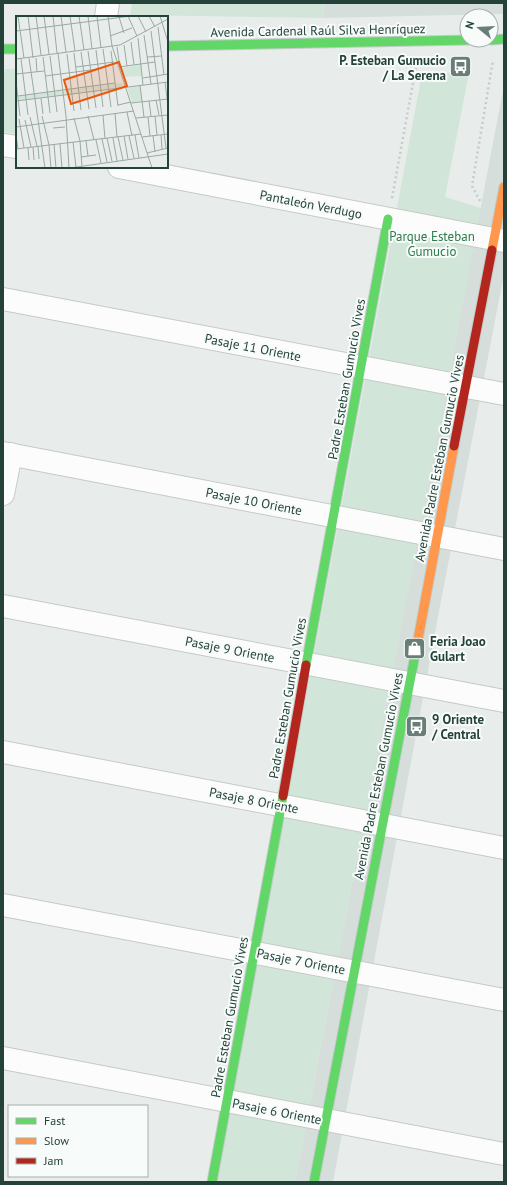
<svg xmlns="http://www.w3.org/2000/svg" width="507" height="1185" viewBox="0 0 507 1185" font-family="'PT Sans',sans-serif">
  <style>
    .built { fill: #d6dedb }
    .green { fill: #d1e6d8 }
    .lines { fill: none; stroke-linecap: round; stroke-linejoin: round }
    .street-casing { stroke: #c5cac8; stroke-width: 24 }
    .fast-casing { stroke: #c3cbc8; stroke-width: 11 }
    .slow-casing { stroke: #c3cbc8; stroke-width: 11 }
    .jam-casing { stroke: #c3cbc8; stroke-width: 11 }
    .path { stroke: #c3ccca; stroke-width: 2.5; stroke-dasharray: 2 3; stroke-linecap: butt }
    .street { stroke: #fcfcfc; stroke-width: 22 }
    .fast { stroke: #63d668; stroke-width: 9 }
    .slow { stroke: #ff974d; stroke-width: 9 }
    .jam { stroke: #b3261e; stroke-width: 9 }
    .labels { text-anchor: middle; stroke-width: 4; stroke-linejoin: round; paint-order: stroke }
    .street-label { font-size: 13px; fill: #24423a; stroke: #f7fbf9 }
    .poi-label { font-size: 13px; font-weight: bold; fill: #24423a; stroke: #f7fbf9; text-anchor: start }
    .park-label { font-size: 13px; fill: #2d7a4b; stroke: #f7fbf9 }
    .inset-road { fill: none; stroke: #9aa9a4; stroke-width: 1 }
    .view { fill: #e8590c; fill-opacity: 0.15; stroke: #e8590c; stroke-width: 2 }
    .inset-edge { fill: none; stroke: #24423a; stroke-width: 2 }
  </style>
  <rect width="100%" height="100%" fill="#e8edeb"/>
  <!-- built -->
  <g class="built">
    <polygon points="325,3 504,3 504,14 322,18"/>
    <polygon points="504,85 504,274 438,617 333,1182 295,1182"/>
  </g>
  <!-- green -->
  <g class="green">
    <polygon points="132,3 325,3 322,18 130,15"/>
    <polygon points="5,69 17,69 17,134 3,132 3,77"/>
    <polygon points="422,73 469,73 445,197 481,208 295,1182 216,1182"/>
  </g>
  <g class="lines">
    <defs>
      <g id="street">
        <polyline points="106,17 108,3"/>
        <polyline points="3,145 17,147"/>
        <polyline points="119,167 504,241"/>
        <polyline points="3,299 504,394"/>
        <polyline points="3,453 504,549"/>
        <polyline points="3,494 11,454"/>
        <polyline points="3,606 504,701"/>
        <polyline points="3,752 504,848"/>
        <polyline points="3,905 504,1000"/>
        <polyline points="3,1058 504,1154"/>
      </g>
      <g id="fast">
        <polyline points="491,40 504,39"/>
        <polyline points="167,46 469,40"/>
        <polyline points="3,49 17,49"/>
        <polyline points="306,665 388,219"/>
        <polyline points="212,1182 283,796"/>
        <polyline points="314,1182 416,650"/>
      </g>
      <g id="slow">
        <polyline points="492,250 504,187"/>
        <polyline points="416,650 454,446"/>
      </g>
      <g id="jam">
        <polyline points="454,446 492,250"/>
        <polyline points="283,796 306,665"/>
      </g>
    </defs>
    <!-- street casing -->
    <use href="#street" class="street-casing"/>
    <!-- fast casing -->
    <use href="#fast" class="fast-casing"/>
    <!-- slow casing -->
    <use href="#slow" class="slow-casing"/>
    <!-- jam casing -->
    <use href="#jam" class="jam-casing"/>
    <!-- path -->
    <g class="path">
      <polyline points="392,198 417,61"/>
      <polyline points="480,201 472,186 493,60"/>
    </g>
    <!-- street -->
    <use href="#street" class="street"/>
    <!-- fast -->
    <use href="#fast" class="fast"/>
    <!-- slow -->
    <use href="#slow" class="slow"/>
    <!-- jam -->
    <use href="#jam" class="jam"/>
  </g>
  <!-- icons -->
  <defs>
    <symbol id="bus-square" viewBox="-11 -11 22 22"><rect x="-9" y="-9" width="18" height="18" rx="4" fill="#697e78" stroke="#f7fbf9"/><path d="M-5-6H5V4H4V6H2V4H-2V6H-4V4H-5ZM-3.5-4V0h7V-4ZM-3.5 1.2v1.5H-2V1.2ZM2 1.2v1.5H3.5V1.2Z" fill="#fff"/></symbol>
    <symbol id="shop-square" viewBox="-11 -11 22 22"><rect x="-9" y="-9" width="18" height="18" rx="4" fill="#697e78" stroke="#f7fbf9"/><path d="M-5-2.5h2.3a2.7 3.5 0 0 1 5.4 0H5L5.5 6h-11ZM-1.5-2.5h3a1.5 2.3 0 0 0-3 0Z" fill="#fff"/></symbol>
  </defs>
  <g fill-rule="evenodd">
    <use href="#bus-square" x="448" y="54" width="25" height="25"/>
    <use href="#shop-square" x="402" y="636" width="25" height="25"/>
    <use href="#bus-square" x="404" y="714" width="25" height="25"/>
  </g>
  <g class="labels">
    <!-- street labels -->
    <g class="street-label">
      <text transform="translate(318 30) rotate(-1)" y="5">Avenida Cardenal Raúl Silva Henríquez</text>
      <text transform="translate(311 204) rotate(11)" y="5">Pantaleón Verdugo</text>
      <text transform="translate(253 347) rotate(11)" y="5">Pasaje 11 Oriente</text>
      <text transform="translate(346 379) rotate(-80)" y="5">Padre Esteban Gumucio Vives</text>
      <text transform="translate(439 458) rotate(-79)" y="5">Avenida Padre Esteban Gumucio Vives</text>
      <text transform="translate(254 501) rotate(11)" y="5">Pasaje 10 Oriente</text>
      <text transform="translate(230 649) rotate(11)" y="5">Pasaje 9 Oriente</text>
      <text transform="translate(287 698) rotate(-80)" y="5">Padre Esteban Gumucio Vives</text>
      <text transform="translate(378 776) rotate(-79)" y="5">Avenida Padre Esteban Gumucio Vives</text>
      <text transform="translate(254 800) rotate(11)" y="5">Pasaje 8 Oriente</text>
      <text transform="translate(301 961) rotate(11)" y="5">Pasaje 7 Oriente</text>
      <text transform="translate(229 1017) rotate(-80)" y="5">Padre Esteban Gumucio Vives</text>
      <text transform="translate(277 1111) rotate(11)" y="5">Pasaje 6 Oriente</text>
    </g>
    <!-- poi labels -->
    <g class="poi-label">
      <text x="446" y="65" text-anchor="end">P. Esteban Gumucio<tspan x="446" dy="15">/ La Serena</tspan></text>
      <text x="430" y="646">Feria Joao<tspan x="430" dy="15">Gulart</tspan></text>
      <text x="432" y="724">9 Oriente<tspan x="432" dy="15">/ Central</tspan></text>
    </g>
    <!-- park labels -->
    <g class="park-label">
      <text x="432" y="241">Parque Esteban<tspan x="432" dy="15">Gumucio</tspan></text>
    </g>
  </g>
  <!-- overview -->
  <g transform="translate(16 16)">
    <rect width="152" height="152" fill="#e8edeb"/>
    <path d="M 125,49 L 126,60 L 107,61 L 105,52 ZM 106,67 L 107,69 L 101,72 L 3,84 L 3,80 ZM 124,70 L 126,85 L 116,86 L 111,72 Z" fill="#d1e6d8"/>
    <path class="inset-road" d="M 2,0 L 8,42M 12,0 L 17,42M 20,0 L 25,39M 28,0 L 33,38M 37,0 L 41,37M 45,0 L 50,36M 54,0 L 59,35M 63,0 L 68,34M 72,0 L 76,33M 81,0 L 85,32M 92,0 L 96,30M 112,0 L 121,20M 122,0 L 130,16M 133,0 L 139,11M 144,0 L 152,26M 103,1 L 108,17M 142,11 L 148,59M 0,15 L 115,0M 135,15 L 150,132M 128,19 L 135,68M 94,20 L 116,12M 122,22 L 127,69M 115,26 L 118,49M 108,29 L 111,50M 96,30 L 136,152M 101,31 L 103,45M 87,33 L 95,91M 80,34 L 87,91M 72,35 L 80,92M 95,35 L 102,90M 65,36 L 73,93M 42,37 L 50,100 L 53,152M 58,37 L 65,94M 51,38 L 58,95M 34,40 L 41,96M 27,41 L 34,97M 131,41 L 146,40M 13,42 L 29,152M 20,42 L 21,56M 0,43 L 104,29 L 152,3M 5,43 L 12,99M 60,51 L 98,46M 103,51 L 139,46M 0,58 L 28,55M 29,60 L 82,53M 127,62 L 152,58M 0,65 L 4,100M 149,66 L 152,90M 124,69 L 128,101M 2,80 L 99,67M 25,82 L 27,98M 140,84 L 143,99M 0,85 L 152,66M 133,85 L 135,100M 115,87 L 152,83M 102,89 L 115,86M 111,96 L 116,120M 99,97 L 101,121M 87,99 L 89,123M 26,100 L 33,129M 72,100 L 78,124M 139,100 L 141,119M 14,101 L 21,130M 132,101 L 134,120M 58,102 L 64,125 L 66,150M 120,102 L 152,99M 3,103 L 8,132M 9,104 L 15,131M 0,111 L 118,95M 37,112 L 49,111M 119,119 L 123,142M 137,119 L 139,136M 145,119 L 146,133M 0,120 L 2,133M 108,120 L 112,143M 113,120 L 118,142M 102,121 L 107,144M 126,121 L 152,118M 91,122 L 96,145M 97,122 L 101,145M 86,123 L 91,146M 80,124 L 85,147M 70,125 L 72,140M 57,126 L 60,151M 38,128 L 40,152M 44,128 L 46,152M 33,129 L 35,152M 22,130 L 23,143M 17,131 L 18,144M 12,132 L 13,144M 0,133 L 125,118M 131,137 L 152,132M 65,141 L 80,139M 54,152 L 152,138"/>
    <path class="view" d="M 103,46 L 111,70 L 55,88 L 48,64 Z"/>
    <rect width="152" height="152" class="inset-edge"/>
  </g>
  <!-- border -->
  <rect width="507" height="1185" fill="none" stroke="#24423a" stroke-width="8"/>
  <!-- legend -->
  <rect x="8" y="1105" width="140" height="72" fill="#f7fbf9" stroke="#a3b1ad"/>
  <rect x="16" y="1118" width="20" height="6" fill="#63d668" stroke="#a3b1ad"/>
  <text x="44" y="1125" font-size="12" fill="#24423a">Fast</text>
  <rect x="16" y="1138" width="20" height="6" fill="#ff974d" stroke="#a3b1ad"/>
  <text x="44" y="1145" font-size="12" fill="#24423a">Slow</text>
  <rect x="16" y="1158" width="20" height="6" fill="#b3261e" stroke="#a3b1ad"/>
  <text x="44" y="1165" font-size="12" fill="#24423a">Jam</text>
  <!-- north arrow -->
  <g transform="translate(479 28) rotate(288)"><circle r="19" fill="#f7fbf9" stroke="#a3b1ad"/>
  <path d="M0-3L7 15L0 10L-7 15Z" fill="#697e78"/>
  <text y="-6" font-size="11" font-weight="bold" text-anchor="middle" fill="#24423a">N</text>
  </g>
</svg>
